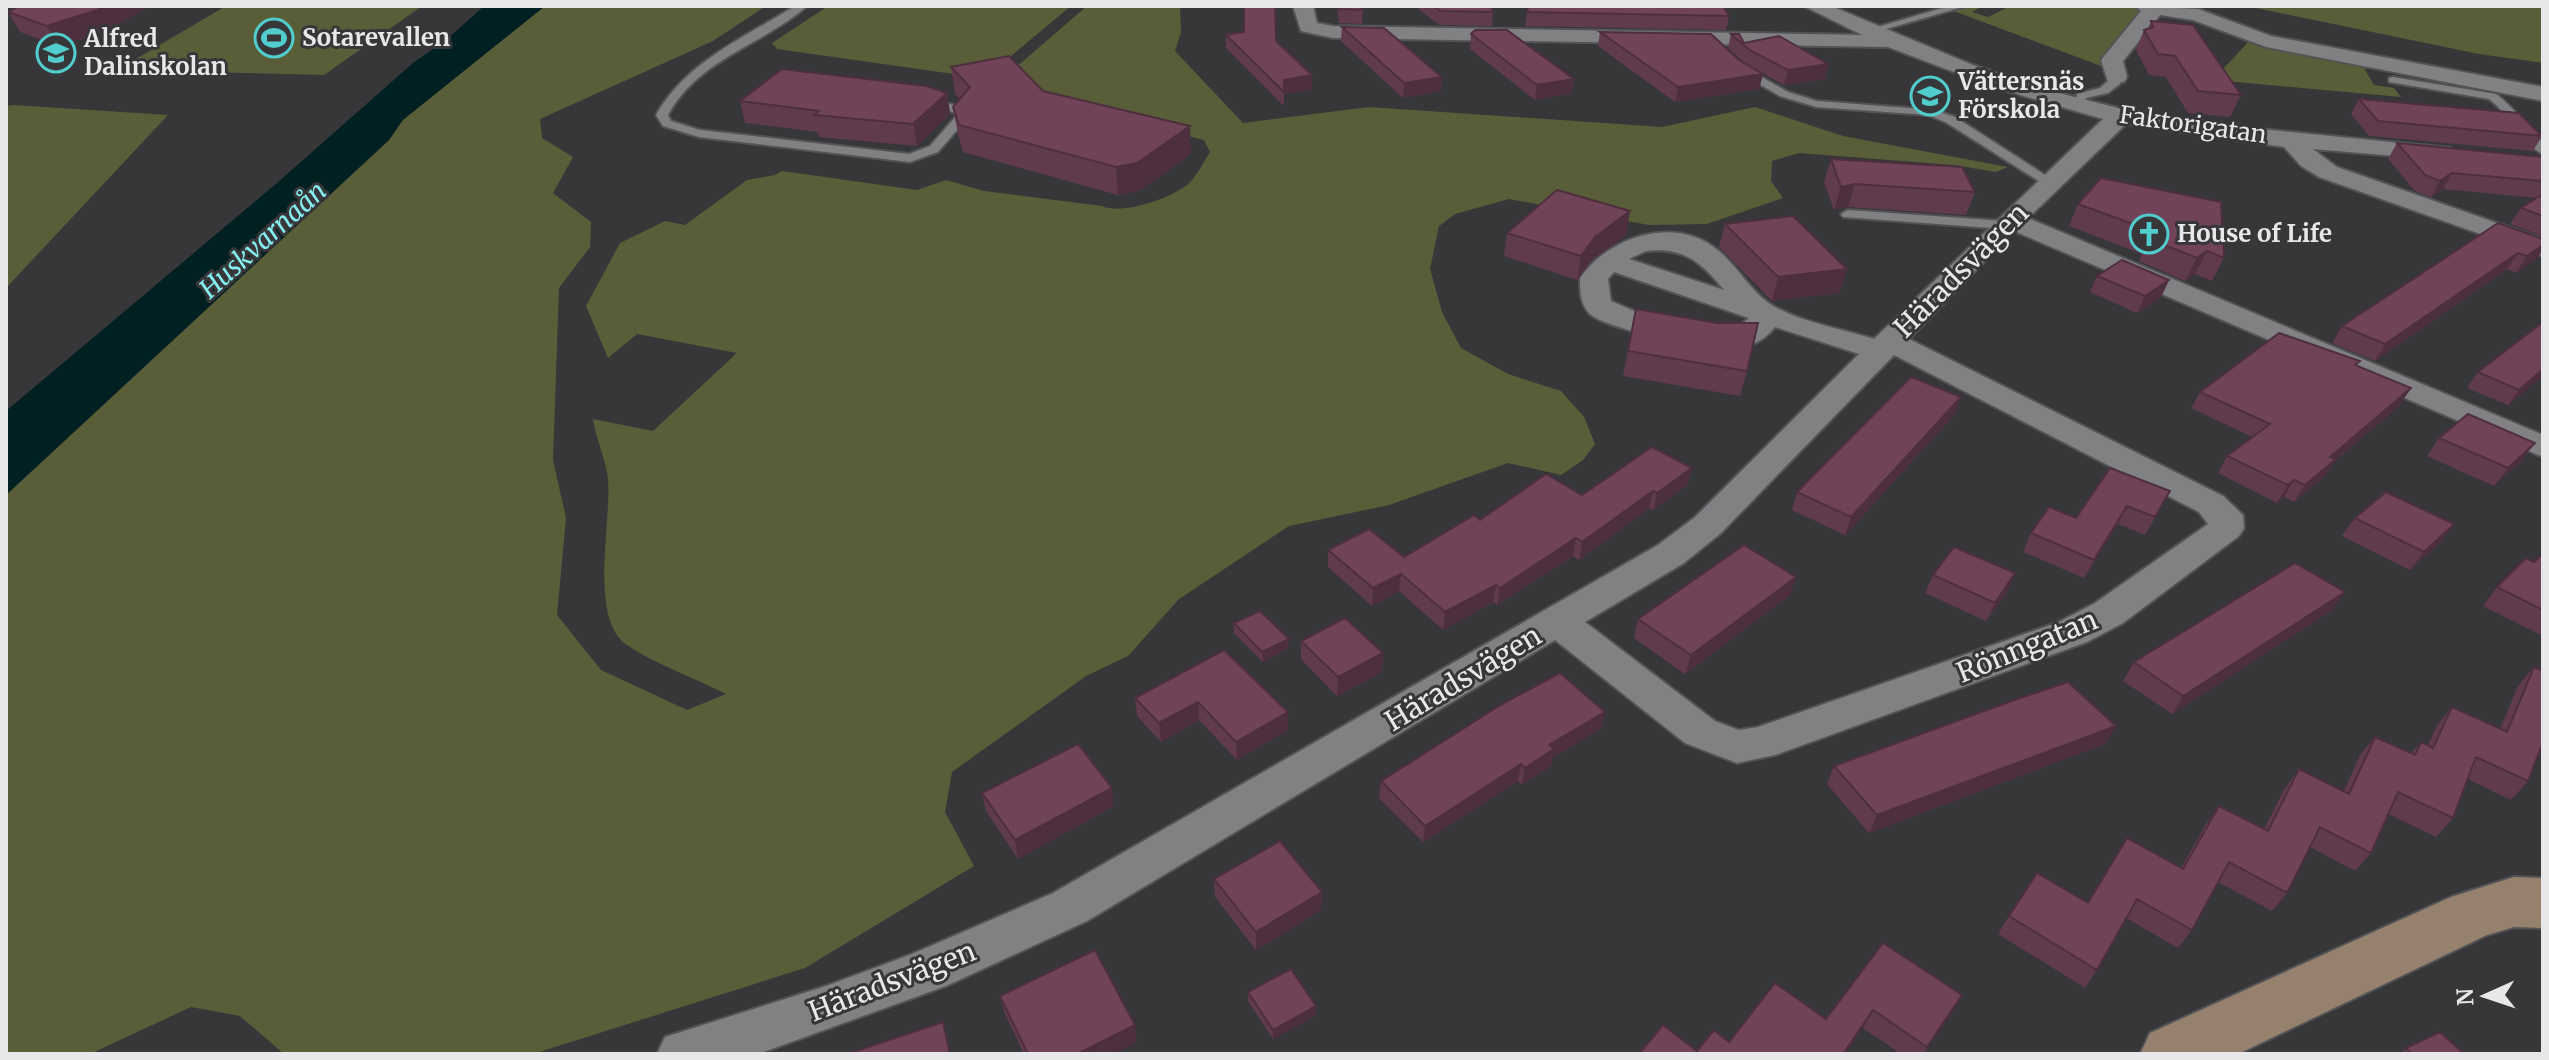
<svg xmlns="http://www.w3.org/2000/svg" width="2549" height="1060" viewBox="0 0 2549 1060" font-family="Merriweather,serif">
  <style>
    .green { fill: #5a5e38 }
    .water { fill: #002022 }
    .lines { fill: none; stroke-linecap: round; stroke-linejoin: round }
    .lane-casing { stroke: #535355; stroke-width: 4 }
    .street-casing { stroke: #535355; stroke-width: 4 }
    .secondary-casing { stroke: #535355; stroke-width: 4 }
    .lane { fill: #818184; fill-rule: evenodd }
    .street { fill: #818184; fill-rule: evenodd }
    .secondary { fill: #95816d; fill-rule: evenodd }
    .wall { fill: #603a4d }
    .shaded-wall { fill: #4e2f3e }
    .building { fill: #704359; stroke: #4e2f3e; stroke-width: 2 }
    .labels { text-anchor: middle; stroke-width: 6; stroke-linejoin: round; paint-order: stroke }
    .far-poi-label { font-size: 24px; font-weight: bold; fill: #e8e8ea; stroke: #373739; text-anchor: start }
    .far-street-label { font-size: 24px; fill: #e8e8ea; stroke: #373739 }
    .far-water-label { font-size: 26px; font-style: italic; fill: #84eef1; stroke: #373739 }
    .street-label { font-size: 28px; fill: #e8e8ea; stroke: #373739 }
  </style>
  <rect width="100%" height="100%" fill="#373739"/>
  <!-- green -->
  <g class="green">
    <polygon points="226,6 422,6 324,75 117,70"/>
    <path d="M 545,6 L 766,6 L 713,41 L 540,119 L 542,138 L 573,157 L 553,193 L 591,222 L 590,247 L 559,288 L 553,460 L 566,518 L 557,615 L 601,670 L 687,710 L 726,694 C 697,679 653,663 627,645 C 588,619 612,520 608,479 C 606,459 596,440 593,419 L 653,431 L 737,353 L 637,334 L 608,358 L 586,306 L 620,243 L 665,221 L 685,225 L 747,180 L 775,175 L 782,171 L 917,190 L 946,180 L 984,191 L 1102,206 C 1121,216 1178,197 1192,180 C 1199,172 1204,161 1210,152 L 1204,140 L 1042,99 L 1015,68 L 1087,6 L 1180,6 L 1181,32 L 1175,51 L 1243,123 L 1369,107 L 1662,127 L 1755,107 L 1843,136 L 2008,167 L 1996,172 L 1954,165 L 1799,153 L 1772,161 L 1771,181 L 1783,198 L 1707,224 L 1649,225 L 1509,199 L 1455,214 L 1439,226 L 1430,269 L 1442,312 L 1461,348 L 1508,374 L 1561,391 L 1584,417 L 1595,444 L 1583,460 L 1561,475 L 1508,463 L 1389,505 L 1289,526 L 1179,599 L 1128,656 L 1086,676 L 952,772 L 945,812 L 974,866 L 805,968 L 533,1054 L 284,1054 L 240,1016 L 191,1007 L 90,1054 L 6,1054 L 6,495 L 389,140 L 402,120 Z"/>
    <polygon points="828,6 1071,6 993,71 975,77 777,49 772,43"/>
    <polygon points="1940,6 1983,6 1972,12 1988,17 2010,6 2139,6 2147,12 2104,67"/>
    <polygon points="2246,6 2543,6 2543,63 2479,54"/>
    <polygon points="2252,38 2385,70 2364,68 2374,85 2394,88 2401,97 2213,80"/>
    <polygon points="13,105 168,115 6,288 6,106"/>
  </g>
  <!-- water -->
  <polygon class="water" points="484,6 545,6 403,120 389,140 6,495 6,411 277,183 413,63 446,40"/>
  <g class="lines">
    <defs>
      <g id="lane">
        <path d="M 795,6 L 807,6 C 763,45 698,59 668,115 L 671,121 L 700,130 L 909,154 L 930,146 L 958,114 L 924,102 L 924,98 L 963,107 L 971,114 L 938,152 L 910,162 L 699,137 L 663,126 L 656,115 C 686,62 745,37 795,6 Z"/>
        <polygon points="1949,6 1966,6 1869,34 1864,31"/>
        <polygon points="1736,67 1744,67 1788,92 1817,101 1935,110 1955,117 2056,182 2045,185 1947,123 1929,115 1816,107 1780,96 1736,71"/>
        <polygon points="2116,74 2122,77 2120,84 2108,93 2086,98 2083,107 2075,107 2077,94 2100,88"/>
        <path d="M 2393,77 L 2496,94 C 2514,107 2527,127 2543,143 L 2543,154 C 2520,143 2509,113 2489,99 L 2389,82 L 2389,78 Z"/>
        <polygon points="1848,210 2005,221 2012,225 2005,229 1843,217 1841,214"/>
      </g>
      <g id="street">
        <path d="M 1293,6 L 1313,6 L 1317,23 L 1333,26 L 1862,35 L 1804,6 L 1831,6 L 1973,65 L 2051,91 L 2122,109 L 2241,127 L 2451,148 L 2454,153 L 2451,158 L 2442,160 L 2313,149 L 2337,167 L 2543,239 L 2543,256 L 2319,177 L 2301,166 L 2284,147 L 2126,124 L 2028,218 L 2543,435 L 2543,457 L 2014,231 L 1909,339 L 2223,496 L 2243,515 L 2244,528 L 2239,536 L 2123,623 L 2087,642 L 1775,755 L 1737,763 L 1685,743 L 1555,640 L 1087,921 L 946,986 L 758,1054 L 657,1054 L 665,1037 L 826,986 L 912,954 L 1053,893 L 1658,545 L 1695,517 L 1859,354 L 1775,327 C 1768,336 1757,344 1745,346 C 1717,349 1608,332 1589,313 C 1580,303 1580,291 1580,278 C 1609,236 1676,214 1719,251 C 1739,268 1752,294 1775,307 C 1804,323 1843,329 1874,339 L 2103,119 L 1996,88 L 1888,47 L 1333,38 L 1301,31 ZM 1646,251 C 1684,247 1701,262 1724,290 L 1629,259 ZM 1614,272 L 1749,318 L 1738,327 L 1646,316 L 1611,301 L 1608,279 ZM 1894,355 L 2199,512 L 2208,524 L 2095,603 L 2059,622 L 1758,727 L 1739,730 L 1715,721 L 1585,622 L 1684,563 L 1721,533 Z"/>
        <polygon points="2135,6 2198,9 2271,36 2543,87 2543,101 2266,47 2193,20 2160,15 2123,61 2127,77 2124,82 2108,82 2101,60 2141,11"/>
      </g>
      <polygon id="secondary" points="2514,877 2543,878 2543,928 2514,927 2487,935 2238,1054 2140,1054 2150,1033 2451,897"/>
    </defs>
    <!-- lane casing -->
    <use href="#lane" class="lane-casing"/>
    <!-- street casing -->
    <use href="#street" class="street-casing"/>
    <!-- secondary casing -->
    <use href="#secondary" class="secondary-casing"/>
    <!-- lane -->
    <use href="#lane" class="lane"/>
    <!-- street -->
    <use href="#street" class="street"/>
    <!-- secondary -->
    <use href="#secondary" class="secondary"/>
  </g>
  <!-- wall -->
  <g class="wall">
    <polygon points="19,6 150,6 108,30 59,46 20,32 8,12"/>
    <polygon points="1337,6 1359,6 1363,10 1362,24 1339,23"/>
    <polygon points="1415,6 1491,6 1493,12 1492,26 1439,25"/>
    <polygon points="1528,6 1729,16 1726,30 1525,26"/>
    <polygon points="2151,21 2241,95 2230,117 2188,113 2166,77 2149,75 2136,50 2144,30 2148,29"/>
    <polygon points="1342,27 1442,77 1441,91 1403,98 1341,41"/>
    <polygon points="1600,32 1739,60 1748,66 1728,48 1731,34 1744,43 1828,64 1825,79 1784,85 1748,66 1763,74 1759,89 1675,102 1598,46"/>
    <polygon points="1471,34 1574,79 1571,93 1535,100 1470,49"/>
    <polygon points="1226,35 1276,41 1312,89 1284,94 1284,106 1226,48"/>
    <polygon points="951,67 1043,91 1191,154 1139,191 1118,195 963,152 958,134 953,107 960,99 955,94"/>
    <polygon points="947,93 950,114 917,146 819,137 818,132 745,123 740,101"/>
    <polygon points="2359,99 2542,136 2533,151 2369,136 2351,114"/>
    <polygon points="2397,143 2543,157 2543,236 2510,224 2521,208 2537,198 2443,189 2431,197 2415,191 2388,159"/>
    <polygon points="1831,159 1975,192 1966,215 1848,207 1834,210 1824,182"/>
    <polygon points="2101,178 2224,258 2212,281 2195,274 2185,281 2139,261 2142,254 2069,226 2078,204"/>
    <polygon points="1725,224 1847,269 1839,293 1772,301 1719,247"/>
    <polygon points="1507,233 1626,235 1591,261 1577,280 1504,256"/>
    <polygon points="2543,239 2543,249 2538,257 2516,273 2507,269 2375,361 2332,343 2342,326"/>
    <polygon points="2097,276 2169,280 2161,297 2137,313 2090,292"/>
    <polygon points="1636,309 1747,371 1740,396 1623,376"/>
    <polygon points="2357,366 2400,405 2336,460 2325,476 2294,502 2284,497 2277,503 2218,473 2227,456 2252,437 2191,408 2200,392"/>
    <polygon points="2478,372 2543,376 2508,405 2467,388"/>
    <polygon points="1954,415 1845,535 1792,510 1797,492"/>
    <polygon points="2439,438 2521,461 2494,486 2427,456"/>
    <polygon points="2110,468 2160,509 2145,535 2118,524 2084,578 2023,552 2031,533 2076,518"/>
    <polygon points="1687,485 1653,510 1649,508 1579,560 1573,556 1497,605 1493,602 1443,630 1399,591 1372,606 1328,567 1328,550 1404,557 1480,520 1582,495"/>
    <polygon points="2355,518 2441,542 2410,570 2342,536"/>
    <polygon points="2543,554 2543,636 2483,606 2497,587 2534,562"/>
    <polygon points="1933,575 2007,592 1986,621 1925,593"/>
    <polygon points="1790,595 1685,674 1634,638 1638,619"/>
    <polygon points="2332,610 2172,714 2123,681 2134,662"/>
    <polygon points="1234,623 1288,648 1263,662 1234,633"/>
    <polygon points="1301,641 1383,653 1382,672 1337,696 1301,659"/>
    <polygon points="1224,650 1288,730 1237,760 1199,720 1161,742 1137,716 1135,698"/>
    <polygon points="2534,667 2543,671 2543,750 2540,749 2528,781 2511,800 2468,779 2453,818 2436,837 2388,814 2371,853 2355,871 2310,847 2287,893 2272,911 2218,882 2192,930 2178,948 2126,918 2097,970 2085,988 1998,934 2009,916 2087,903 2127,838 2181,868 2206,824 2219,806 2264,829 2285,788 2299,769 2344,791 2360,755 2375,737 2411,753 2421,742 2428,745 2437,726 2452,707 2500,729 2518,686"/>
    <polygon points="2116,726 2105,744 1869,833 1827,784 1834,766"/>
    <polygon points="1601,728 1552,758 1551,766 1522,784 1518,781 1423,842 1379,798 1381,781"/>
    <polygon points="982,793 1114,806 1018,859 986,811"/>
    <polygon points="1214,879 1322,892 1321,910 1256,950 1215,897"/>
    <polygon points="1248,992 1316,1015 1273,1039 1248,1001"/>
    <polygon points="1962,995 1924,1054 1901,1054 1863,1028 1697,1051 1729,1042 1826,1019"/>
    <polygon points="1000,996 1137,1042 1114,1054 1024,1054 1005,1014"/>
    <polygon points="2406,1048 2464,1054 2400,1054"/>
  </g>
  <!-- shaded-wall -->
  <g class="shaded-wall">
    <polygon points="104,6 150,6 108,30 59,46 47,26"/>
    <polygon points="1828,64 1825,79 1784,85 1788,70"/>
    <polygon points="1763,74 1759,89 1675,102 1678,87"/>
    <polygon points="1312,75 1312,89 1284,94 1284,80"/>
    <polygon points="1442,77 1441,91 1403,98 1404,83"/>
    <polygon points="1574,79 1571,93 1535,100 1537,85"/>
    <polygon points="947,93 950,114 917,146 913,124"/>
    <polygon points="1190,126 1191,154 1139,191 1118,195 1116,167"/>
    <polygon points="2452,173 2443,189 2431,197 2440,181"/>
    <polygon points="1855,184 1848,207 1834,210 1841,187"/>
    <polygon points="1630,211 1626,235 1591,261 1577,280 1581,256 1595,237"/>
    <polygon points="2543,245 2543,249 2538,257 2516,273 2527,256"/>
    <polygon points="2207,251 2195,274 2185,281 2197,258"/>
    <polygon points="2518,253 2507,269 2375,361 2385,344"/>
    <polygon points="1847,269 1839,293 1772,301 1778,277"/>
    <polygon points="2169,280 2161,297 2137,313 2145,296"/>
    <polygon points="2543,369 2543,376 2508,405 2519,390"/>
    <polygon points="2411,388 2400,405 2336,460 2325,476 2294,502 2305,485 2330,457"/>
    <polygon points="1961,397 1954,415 1845,535 1851,517"/>
    <polygon points="2535,443 2521,461 2494,486 2508,468"/>
    <polygon points="1692,468 1687,485 1653,510 1657,493"/>
    <polygon points="2294,480 2284,497 2277,503 2288,485"/>
    <polygon points="1653,491 1649,508 1579,560 1582,542"/>
    <polygon points="2127,506 2118,524 2084,578 2094,560"/>
    <polygon points="2454,524 2441,542 2410,570 2424,552"/>
    <polygon points="1576,538 1573,556 1497,605 1500,588"/>
    <polygon points="2015,573 2007,592 1986,621 1995,603"/>
    <polygon points="1401,574 1399,591 1372,606 1373,588"/>
    <polygon points="1796,577 1790,595 1685,674 1691,655"/>
    <polygon points="1496,585 1493,602 1443,630 1445,612"/>
    <polygon points="2345,592 2332,610 2172,714 2183,696"/>
    <polygon points="1289,639 1288,648 1263,662 1262,652"/>
    <polygon points="1383,653 1382,672 1337,696 1338,677"/>
    <polygon points="1198,702 1199,720 1161,742 1159,723"/>
    <polygon points="1288,712 1288,730 1237,760 1236,742"/>
    <polygon points="1605,712 1601,728 1552,758 1551,766 1522,784 1525,768 1549,745"/>
    <polygon points="2116,726 2105,744 1869,833 1877,815"/>
    <polygon points="1521,764 1518,781 1423,842 1425,826"/>
    <polygon points="1112,788 1114,806 1018,859 1015,840"/>
    <polygon points="1322,892 1321,910 1256,950 1256,932"/>
    <polygon points="1962,995 1952,1013 1923,1054"/>
    <polygon points="1316,1006 1316,1015 1273,1039 1273,1030"/>
    <polygon points="1873,1010 1863,1028 1845,1054 1843,1054"/>
    <polygon points="1135,1025 1137,1042 1114,1054 1080,1054 1079,1053"/>
  </g>
  <!-- building -->
  <g class="building">
    <polygon points="19,6 104,6 97,10 47,26 8,12"/>
    <polygon points="1244,6 1275,6 1276,41 1312,75 1284,80 1284,92 1226,35 1244,32"/>
    <polygon points="1339,6 1359,6 1363,10 1339,9"/>
    <polygon points="1434,6 1491,6 1493,12 1440,11"/>
    <polygon points="1528,6 1723,6 1729,16 1527,12"/>
    <polygon points="2151,21 2193,25 2241,95 2198,91 2175,56 2158,54 2144,30 2153,27"/>
    <polygon points="1342,27 1384,28 1442,77 1404,83"/>
    <polygon points="1475,30 1507,30 1574,79 1537,85 1471,34"/>
    <polygon points="1600,32 1711,34 1739,60 1763,74 1678,87"/>
    <polygon points="1731,34 1739,34 1744,43 1779,36 1828,64 1788,70 1751,51"/>
    <polygon points="1009,56 1043,91 1190,126 1137,163 1116,167 959,125 953,107 970,87 951,67"/>
    <polygon points="782,69 926,86 947,93 913,124 814,115 819,111 740,101"/>
    <polygon points="2359,99 2519,113 2542,136 2378,121"/>
    <polygon points="2397,143 2543,157 2543,181 2452,173 2440,181 2425,175"/>
    <polygon points="1831,159 1962,167 1975,192 1855,184 1841,187"/>
    <polygon points="2101,178 2221,202 2224,258 2207,251 2197,258 2149,239 2158,233 2078,204"/>
    <polygon points="1557,190 1630,211 1595,237 1581,256 1507,233"/>
    <polygon points="2543,194 2543,216 2521,208"/>
    <polygon points="1793,216 1847,269 1778,277 1725,224"/>
    <polygon points="2498,223 2543,239 2543,245 2527,256 2518,253 2385,344 2342,326"/>
    <polygon points="2122,260 2169,280 2145,296 2097,276"/>
    <polygon points="1636,309 1717,323 1758,323 1747,371 1628,351"/>
    <polygon points="2543,322 2543,369 2519,390 2478,372"/>
    <polygon points="2279,333 2360,361 2355,365 2411,388 2330,457 2336,459 2305,485 2294,480 2288,485 2227,456 2270,424 2200,392"/>
    <polygon points="1911,377 1961,397 1851,517 1797,492"/>
    <polygon points="2468,414 2535,443 2508,468 2439,438"/>
    <polygon points="1652,447 1692,468 1657,493 1653,491 1582,542 1576,538 1500,588 1496,585 1445,612 1401,574 1373,588 1328,550 1369,529 1404,557 1474,515 1480,520 1546,474 1582,495"/>
    <polygon points="2110,468 2170,491 2155,517 2127,506 2094,560 2031,533 2049,507 2076,518"/>
    <polygon points="2386,492 2454,524 2424,552 2355,518"/>
    <polygon points="1744,545 1796,577 1691,655 1638,619"/>
    <polygon points="1954,547 2015,573 1995,603 1933,575"/>
    <polygon points="2543,554 2543,610 2497,587 2526,558 2534,562"/>
    <polygon points="2295,563 2345,592 2183,696 2134,662"/>
    <polygon points="1260,611 1289,639 1262,652 1234,623"/>
    <polygon points="1345,618 1383,653 1338,677 1301,641"/>
    <polygon points="1224,650 1288,712 1236,742 1198,702 1159,723 1135,698"/>
    <polygon points="2534,667 2543,671 2543,742 2528,781 2476,757 2453,818 2398,792 2371,853 2320,827 2287,893 2229,862 2192,930 2137,899 2097,970 2009,916 2037,873 2088,903 2127,838 2183,869 2219,806 2268,831 2299,769 2349,794 2375,737 2415,755 2421,742 2433,748 2452,707 2507,732"/>
    <polygon points="1560,673 1605,712 1549,745 1554,749 1525,768 1521,764 1425,826 1381,781 1502,704"/>
    <polygon points="2068,682 2116,726 1877,815 1834,766 2006,703"/>
    <polygon points="1078,744 1112,788 1015,840 982,793"/>
    <polygon points="1280,841 1322,892 1256,932 1214,879"/>
    <polygon points="1883,943 1962,995 1927,1047 1873,1010 1843,1054 1639,1054 1663,1025 1697,1051 1714,1030 1729,1042 1775,983 1826,1019"/>
    <polygon points="1095,950 1135,1025 1079,1053 1080,1054 1028,1054 1000,996"/>
    <polygon points="1291,969 1316,1006 1273,1030 1248,992"/>
    <polygon points="943,1022 950,1054 847,1054"/>
    <polygon points="2440,1032 2464,1054 2412,1054 2406,1048"/>
  </g>
  <!-- icons -->
  <defs>
    <symbol id="stadium-ring" viewBox="-11 -11 22 22"><circle r="9.5" fill="#373739" stroke="#52cdcd" stroke-width="1.5"/><path d="M0-5a6.5 5 0 1 0 0 10a6.5 5 0 1 0 0-10ZM-3.5-1.8h7v3.6h-7Z" fill="#52cdcd"/></symbol>
    <symbol id="school-ring" viewBox="-11 -11 22 22"><circle r="9.5" fill="#373739" stroke="#52cdcd" stroke-width="1.5"/><path d="M0-5L7-2L0 1L-7-2ZM-4 1L0 2.5L4 1V4Q0 6-4 4Z" fill="#52cdcd"/></symbol>
    <symbol id="church-ring" viewBox="-11 -11 22 22"><circle r="9.5" fill="#373739" stroke="#52cdcd" stroke-width="1.5"/><path d="M-1.2-6h2.4v3.5h3.3v2.4h-3.3V6h-2.4V-.1h-3.3v-2.4h3.3Z" fill="#52cdcd"/></symbol>
  </defs>
  <g fill-rule="evenodd">
    <use href="#stadium-ring" x="252" y="16" width="44" height="44"/>
    <use href="#school-ring" x="34" y="31" width="44" height="44"/>
    <use href="#school-ring" x="1908" y="74" width="44" height="44"/>
    <use href="#church-ring" x="2127" y="212" width="44" height="44"/>
  </g>
  <g class="labels">
    <!-- far-poi labels -->
    <g class="far-poi-label">
      <text x="302" y="46">Sotarevallen</text>
      <text x="84" y="47">Alfred<tspan x="84" dy="28">Dalinskolan</tspan></text>
      <text x="1958" y="90">Vättersnäs<tspan x="1958" dy="28">Förskola</tspan></text>
      <text x="2177" y="242">House of Life</text>
    </g>
    <!-- far-street labels -->
    <g class="far-street-label">
      <text transform="translate(2193 125) rotate(8)" y="8">Faktorigatan</text>
    </g>
    <!-- far-water labels -->
    <g class="far-water-label">
      <text transform="translate(263 240) rotate(-42)" y="9">Huskvarnaån</text>
    </g>
    <!-- street labels -->
    <g class="street-label">
      <text transform="translate(1961 270) rotate(-45)" y="10">Häradsvägen</text>
      <text transform="translate(2027 646) rotate(-22)" y="10">Rönngatan</text>
      <text transform="translate(1463 678) rotate(-31)" y="10">Häradsvägen</text>
      <text transform="translate(892 981) rotate(-21)" y="10">Häradsvägen</text>
    </g>
  </g>
  <!-- border -->
  <rect width="2549" height="1060" fill="none" stroke="#e8e8ea" stroke-width="16"/>
  <!-- north arrow -->
  <g transform="translate(2485 996) rotate(267)" stroke="#373739" stroke-width="6" paint-order="stroke">
  <path d="M0-6L14 30L0 20L-14 30Z" fill="#e8e8ea"/>
  <text y="-12" font-size="22" font-weight="bold" text-anchor="middle" fill="#e8e8ea">N</text>
  </g>
</svg>
